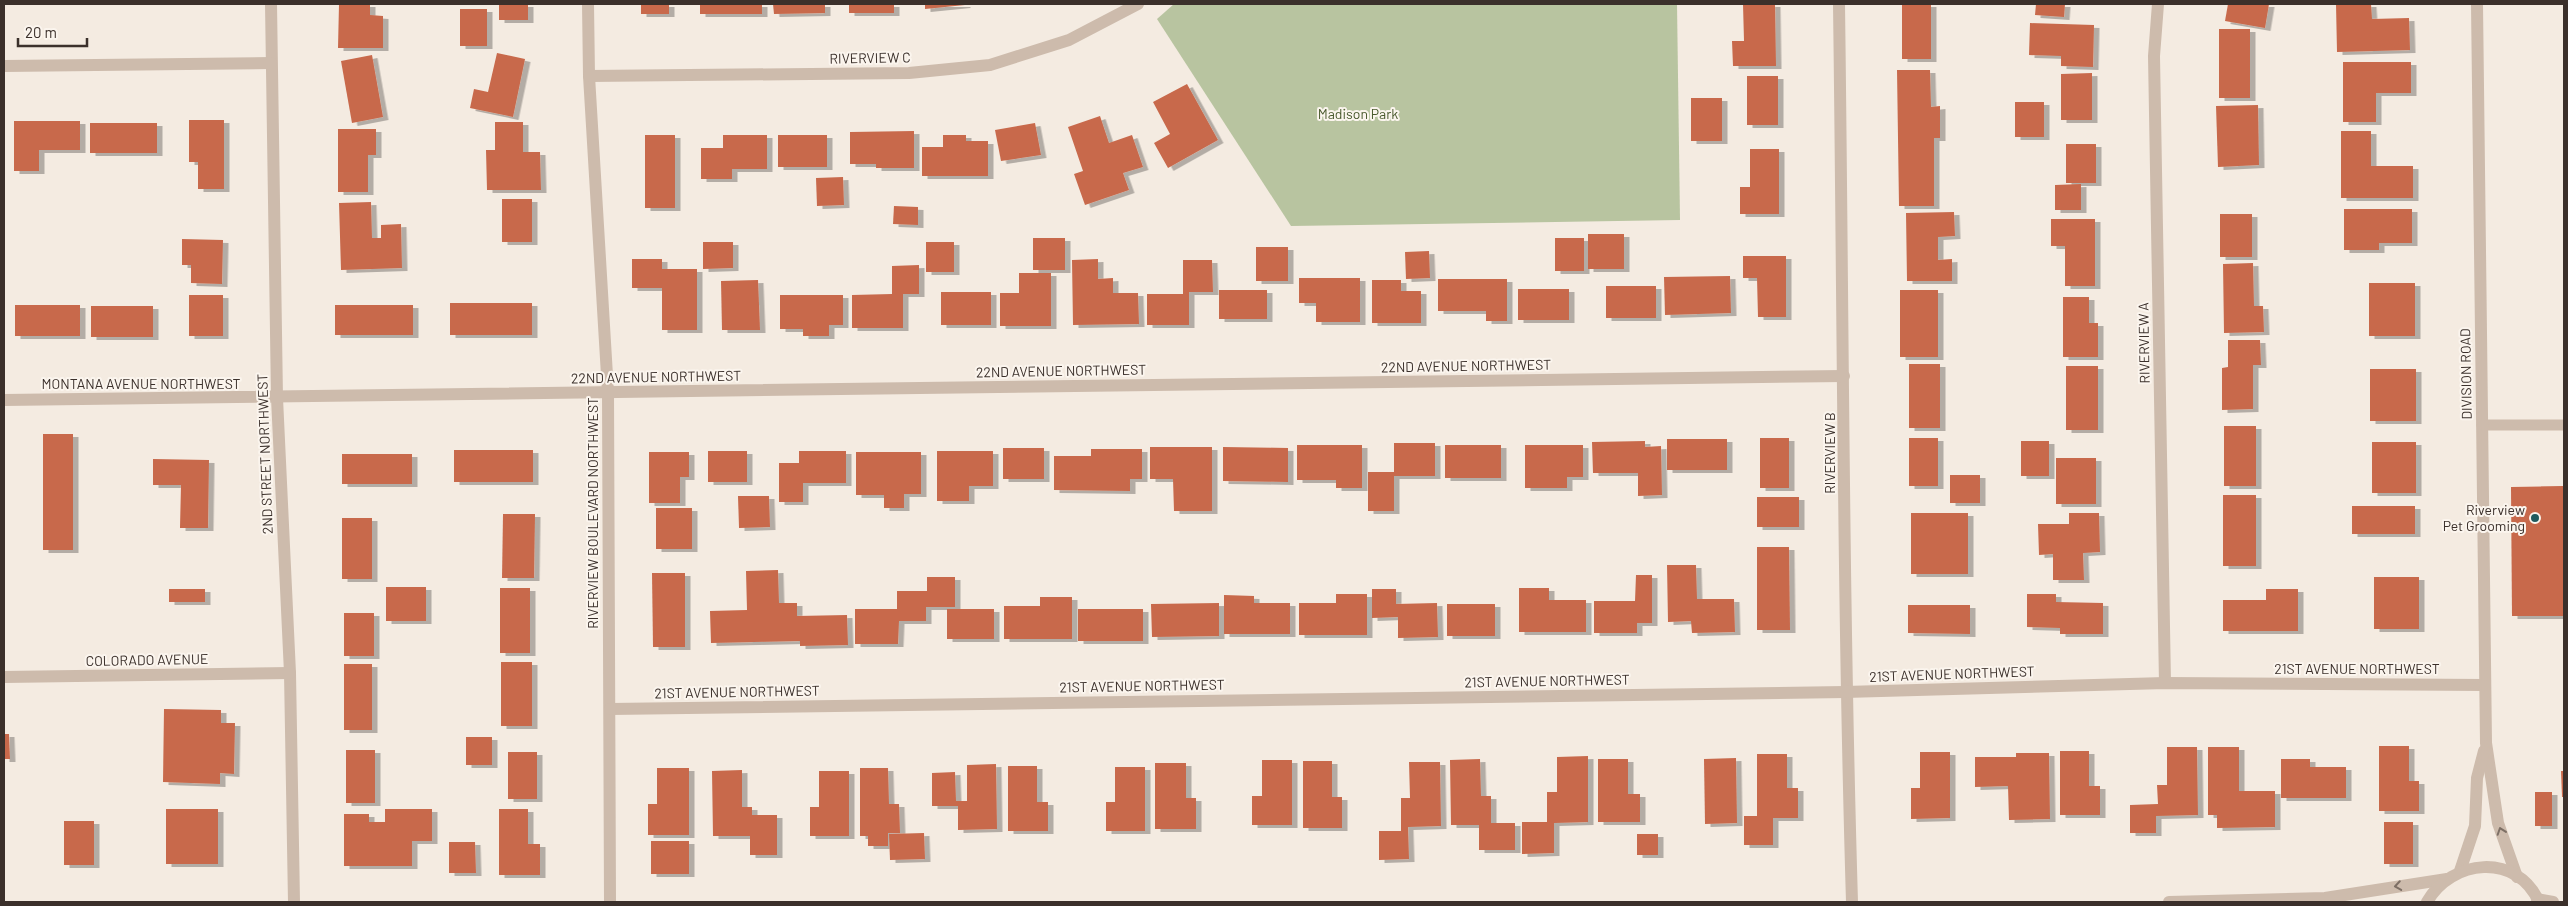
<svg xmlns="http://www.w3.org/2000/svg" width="2568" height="906" viewBox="0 0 2568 906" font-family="Barlow,sans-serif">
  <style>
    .green { fill: #b8c4a0 }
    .building { fill: #c8694b; filter: url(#shadow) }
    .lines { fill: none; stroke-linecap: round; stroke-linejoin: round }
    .service { stroke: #cdbbac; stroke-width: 11 }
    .minor { stroke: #cdbbac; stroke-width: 12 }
    .tertiary { stroke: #cdbbac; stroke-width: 12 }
    .oneway { stroke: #7d6f65 }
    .poi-dot { fill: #1f5a5e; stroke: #fbf5ee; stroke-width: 2 }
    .labels { text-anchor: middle; stroke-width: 4; stroke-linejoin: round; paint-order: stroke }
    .street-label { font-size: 14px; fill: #3b302b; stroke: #fbf5ee }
    .park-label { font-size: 14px; fill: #4a5a2e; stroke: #fbf5ee }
    .poi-label { font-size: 14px; fill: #3b302b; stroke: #fbf5ee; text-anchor: end }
  </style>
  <defs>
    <filter id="shadow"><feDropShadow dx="5.5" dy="3" stdDeviation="0" flood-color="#0004"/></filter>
  </defs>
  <rect width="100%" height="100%" fill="#f4ebe1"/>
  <!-- green -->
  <polygon class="green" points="1174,4 1677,4 1680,220 1291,226 1157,19"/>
  <!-- building -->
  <g class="building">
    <polygon points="339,4 370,4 370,15 383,16 383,48 338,48"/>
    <rect x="499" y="4" width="29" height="16"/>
    <rect x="641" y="4" width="28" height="10"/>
    <rect x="700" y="4" width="62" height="10"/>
    <polygon points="773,4 825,4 825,13 774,14"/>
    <rect x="849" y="4" width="45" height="9"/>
    <polygon points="925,4 965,4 965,5 925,9"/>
    <polygon points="1743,4 1775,4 1776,66 1733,66 1732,41 1744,41"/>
    <rect x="1902" y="4" width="29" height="55"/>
    <polygon points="2036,4 2065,4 2064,17 2035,15"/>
    <polygon points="2228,4 2269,4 2265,28 2225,21"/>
    <polygon points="2336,4 2371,4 2372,19 2409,18 2410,50 2337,52"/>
    <rect x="460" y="9" width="27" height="37"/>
    <polygon points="2030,23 2094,25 2093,67 2061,66 2061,56 2029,55"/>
    <rect x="2219" y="29" width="31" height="69"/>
    <polygon points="497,53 525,59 513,117 470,108 474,89 488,92"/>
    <polygon points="372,55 383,117 352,123 341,61"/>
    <polygon points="2343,62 2411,62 2411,93 2376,93 2376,122 2343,122"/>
    <polygon points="1897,70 1930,70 1931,107 1940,106 1940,138 1934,138 1934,206 1899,206"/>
    <polygon points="2092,73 2092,120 2061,120 2061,74"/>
    <rect x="1747" y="76" width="31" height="49"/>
    <polygon points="1187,84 1218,140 1168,168 1154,143 1170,134 1153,102"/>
    <rect x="1691" y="98" width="31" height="43"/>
    <rect x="2015" y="102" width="29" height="35"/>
    <polygon points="2258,105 2259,165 2218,167 2216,106"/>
    <polygon points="1100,116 1109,143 1132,135 1143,167 1123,173 1129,190 1085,205 1074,174 1083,171 1068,127"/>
    <polygon points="189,120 224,120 224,189 198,189 198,162 189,162"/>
    <polygon points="14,121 80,121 80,150 39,150 39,171 14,171"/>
    <polygon points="495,122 523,122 523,152 540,152 541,190 487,190 486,150 495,150"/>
    <rect x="90" y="123" width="67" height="30"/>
    <polygon points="1035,123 1041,155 1001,161 995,130"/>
    <polygon points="338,129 376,129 376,155 368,155 368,192 338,192"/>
    <polygon points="914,131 914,168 876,168 876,164 850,164 850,132"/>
    <polygon points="2341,131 2371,131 2371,166 2413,166 2413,198 2341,198"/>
    <rect x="645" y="135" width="30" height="73"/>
    <polygon points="723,135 767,135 767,169 732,169 732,179 701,179 701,148 723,148"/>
    <rect x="778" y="135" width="49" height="32"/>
    <polygon points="943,135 966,135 966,141 988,141 988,176 922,176 922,147 943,147"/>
    <rect x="2066" y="144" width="30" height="39"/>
    <polygon points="1750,149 1779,149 1779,214 1740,214 1740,187 1750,187"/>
    <polygon points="843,177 844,205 817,206 816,178"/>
    <polygon points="2081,184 2081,210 2055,210 2055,185"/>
    <rect x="502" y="199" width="30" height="43"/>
    <polygon points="371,202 372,238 381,238 381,225 401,224 402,268 341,270 339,203"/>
    <polygon points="894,206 918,207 918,225 893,224"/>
    <polygon points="2344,209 2412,209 2412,243 2379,243 2379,250 2344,250"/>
    <polygon points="1954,212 1955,236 1938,237 1938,260 1952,259 1952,281 1907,281 1906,213"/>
    <rect x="2220" y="214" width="32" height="43"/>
    <polygon points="2051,219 2095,219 2095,286 2065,286 2065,246 2051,246"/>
    <rect x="1588" y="234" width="36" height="35"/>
    <rect x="1033" y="238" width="32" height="32"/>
    <rect x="1555" y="238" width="29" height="33"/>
    <polygon points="182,239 223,240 222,284 191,283 191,265 182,265"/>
    <polygon points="703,242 733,242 733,268 703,269"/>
    <rect x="926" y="242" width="28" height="30"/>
    <rect x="1256" y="247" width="32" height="34"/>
    <polygon points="1429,251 1430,278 1406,279 1405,252"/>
    <polygon points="1743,256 1786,256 1786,317 1758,317 1757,278 1743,278"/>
    <polygon points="632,259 662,259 662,269 697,269 697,330 662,330 662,288 632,288"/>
    <polygon points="1098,259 1098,279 1113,278 1113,293 1138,293 1139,324 1073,325 1072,260"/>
    <polygon points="1183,260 1212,260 1213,292 1189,292 1189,325 1147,325 1147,294 1183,294"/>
    <polygon points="2253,263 2254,306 2263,306 2264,332 2224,333 2223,264"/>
    <polygon points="919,265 919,294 903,294 903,328 852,328 852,295 892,294 892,266"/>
    <polygon points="1019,273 1051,273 1051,326 1000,326 1000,293 1019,293"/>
    <polygon points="1730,276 1731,313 1665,315 1664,277"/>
    <polygon points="1299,278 1360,278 1360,322 1316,322 1316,303 1299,303"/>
    <polygon points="1438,279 1507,279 1507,321 1486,321 1486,311 1438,311"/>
    <polygon points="758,280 760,330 722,330 721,281"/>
    <polygon points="1372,280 1401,280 1401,291 1421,291 1421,323 1372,323"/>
    <rect x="2369" y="283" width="46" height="53"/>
    <rect x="1606" y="286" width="50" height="32"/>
    <rect x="1518" y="289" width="51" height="31"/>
    <rect x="1219" y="290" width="48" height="29"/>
    <rect x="1900" y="290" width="38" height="67"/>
    <rect x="941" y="292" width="50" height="33"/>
    <rect x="189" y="295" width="34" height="41"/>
    <polygon points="780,295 843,295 843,325 829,325 829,336 803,336 803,329 780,329"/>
    <polygon points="2063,297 2089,297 2089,323 2098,323 2098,357 2063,357"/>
    <rect x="450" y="303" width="82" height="32"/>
    <rect x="15" y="305" width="65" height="31"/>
    <rect x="335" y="305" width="78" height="30"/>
    <rect x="91" y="306" width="62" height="31"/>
    <polygon points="2228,340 2260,340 2261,365 2253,365 2253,409 2222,410 2222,368 2228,367"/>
    <rect x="1909" y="364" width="31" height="64"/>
    <rect x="2066" y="366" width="32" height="64"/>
    <rect x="2370" y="369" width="46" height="52"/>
    <rect x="2224" y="426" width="32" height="60"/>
    <rect x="43" y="434" width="30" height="116"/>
    <rect x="1760" y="438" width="29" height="50"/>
    <rect x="1909" y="438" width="29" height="48"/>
    <rect x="1667" y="439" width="60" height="31"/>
    <polygon points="1645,441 1645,447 1661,446 1662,495 1638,496 1638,473 1593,473 1592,442"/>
    <rect x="2021" y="441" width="28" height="35"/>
    <rect x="2372" y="442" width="44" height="51"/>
    <polygon points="1394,443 1435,443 1435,476 1394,476 1394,511 1368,511 1368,472 1394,472"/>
    <polygon points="1297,445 1362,445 1362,488 1336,488 1336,480 1297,480"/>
    <rect x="1445" y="445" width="56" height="33"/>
    <polygon points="1525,445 1583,445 1583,477 1567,477 1567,488 1525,488"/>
    <polygon points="1150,447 1212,447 1212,511 1174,511 1173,479 1150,479"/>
    <polygon points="1223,447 1288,448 1288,482 1223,481"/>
    <rect x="1003" y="448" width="41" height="31"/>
    <polygon points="1091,449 1142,449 1142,479 1130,479 1130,491 1054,490 1054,456 1091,456"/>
    <rect x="454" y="450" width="79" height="32"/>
    <rect x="708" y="451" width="39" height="31"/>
    <polygon points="799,451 846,451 846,483 803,483 803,502 779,502 779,463 799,463"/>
    <polygon points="937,451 993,451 993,486 969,486 969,501 937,501"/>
    <polygon points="649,452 689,452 689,477 680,477 680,503 649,503"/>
    <polygon points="856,452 921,452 921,494 904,494 904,508 884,508 884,495 856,495"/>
    <rect x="342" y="454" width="70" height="30"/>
    <rect x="2056" y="458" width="40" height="46"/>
    <polygon points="153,459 209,460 208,528 180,528 181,485 153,485"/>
    <rect x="1950" y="475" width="30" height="28"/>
    <polygon points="2563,486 2564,616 2512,616 2511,487"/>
    <rect x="2223" y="495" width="33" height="71"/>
    <polygon points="738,496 769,496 770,527 739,528"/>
    <rect x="1757" y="497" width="42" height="30"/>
    <rect x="2352" y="506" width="63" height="28"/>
    <rect x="656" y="508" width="36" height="41"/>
    <rect x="1911" y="513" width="57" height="61"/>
    <polygon points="2069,513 2099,513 2100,552 2083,553 2084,580 2053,580 2053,554 2039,555 2038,524 2069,524"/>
    <polygon points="503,514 535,514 534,578 502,578"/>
    <rect x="342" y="518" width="30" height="61"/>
    <polygon points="1757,547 1789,547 1790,630 1757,630"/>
    <polygon points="1667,565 1696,565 1697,599 1734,599 1735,632 1692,633 1691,621 1668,622"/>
    <polygon points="778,570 779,603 797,603 797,616 847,615 848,645 800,646 800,641 711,643 710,611 747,610 746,571"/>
    <polygon points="652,573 685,573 685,647 653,647"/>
    <polygon points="1636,575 1652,575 1652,623 1637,623 1637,633 1594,633 1594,601 1635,601"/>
    <polygon points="927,577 955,577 955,607 926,607 926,621 899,621 898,644 855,644 855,609 897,609 897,591 927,591"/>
    <rect x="2374" y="577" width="45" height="52"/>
    <rect x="386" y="587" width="40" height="34"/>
    <rect x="500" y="588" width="30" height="65"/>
    <polygon points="1519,588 1549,588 1549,600 1586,600 1586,632 1519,632"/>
    <rect x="169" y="589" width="36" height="13"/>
    <polygon points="1372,589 1396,589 1396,604 1437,603 1438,637 1398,638 1398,617 1372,618"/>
    <polygon points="2266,589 2298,589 2298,631 2223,631 2223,600 2266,600"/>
    <polygon points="1336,594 1367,594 1367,635 1299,635 1299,603 1336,603"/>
    <polygon points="2027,594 2056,594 2056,602 2103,603 2103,634 2060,634 2060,628 2027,627"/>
    <polygon points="1224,595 1254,596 1254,603 1290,603 1290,634 1224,634"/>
    <polygon points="1040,597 1072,597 1072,639 1004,639 1004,606 1040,606"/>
    <polygon points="1219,603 1219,636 1152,637 1151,604"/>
    <rect x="1447" y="604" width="48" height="32"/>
    <polygon points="1908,605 1970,605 1970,634 1908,633"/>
    <rect x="947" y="609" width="47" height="30"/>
    <rect x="1078" y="609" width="65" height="32"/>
    <rect x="344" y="613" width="30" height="43"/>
    <rect x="501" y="662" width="31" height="64"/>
    <rect x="344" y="664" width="28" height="66"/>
    <polygon points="164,709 221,710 221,723 235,723 234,774 220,773 220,784 163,782"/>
    <polygon points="4,734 9,734 10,759 4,759"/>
    <rect x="466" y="737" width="26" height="28"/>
    <polygon points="2379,746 2409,746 2409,781 2419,781 2419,811 2379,811"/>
    <polygon points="2167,747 2197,747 2198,815 2156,816 2156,833 2130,833 2130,805 2158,804 2157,785 2167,785"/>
    <polygon points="2208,747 2239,747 2239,791 2275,791 2275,827 2217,828 2217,815 2208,815"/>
    <rect x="346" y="750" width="29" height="53"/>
    <polygon points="2060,751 2089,751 2089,786 2100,786 2100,815 2060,815"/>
    <rect x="508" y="752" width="29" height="47"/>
    <polygon points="1920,752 1950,752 1950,818 1911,819 1911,788 1920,788"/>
    <polygon points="2016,753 2049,753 2050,819 2009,820 2008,786 1975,787 1975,757 2016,757"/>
    <polygon points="1757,754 1787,754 1787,788 1798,788 1798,818 1773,818 1773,845 1744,845 1744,816 1757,816"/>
    <polygon points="1588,756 1588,822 1554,823 1554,853 1522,854 1522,822 1547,822 1547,792 1557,792 1557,757"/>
    <polygon points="1736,758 1737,823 1705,824 1704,759"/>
    <polygon points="1480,759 1481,796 1491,796 1491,823 1515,823 1515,850 1479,850 1479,825 1451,825 1450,760"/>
    <polygon points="1598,759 1628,759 1628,794 1640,794 1640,822 1598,822"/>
    <polygon points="2281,759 2310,759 2310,767 2346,767 2346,798 2281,798"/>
    <polygon points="1262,760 1292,760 1292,825 1252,825 1252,796 1262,796"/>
    <polygon points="1303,761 1332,761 1332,797 1342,797 1342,828 1303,828"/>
    <polygon points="1409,762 1440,762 1441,826 1408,827 1409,859 1379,860 1379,831 1401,831 1401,798 1410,798"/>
    <polygon points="1155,763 1186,763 1186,798 1196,798 1196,829 1155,829"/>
    <polygon points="996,764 997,829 958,830 958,806 932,806 932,773 955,772 956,801 967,801 967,765"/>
    <polygon points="1008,766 1037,766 1037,802 1048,802 1048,831 1008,831"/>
    <polygon points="1115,767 1145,767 1145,831 1106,831 1106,802 1115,802"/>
    <polygon points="657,768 689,768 689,835 648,835 648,804 657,804"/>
    <polygon points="860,768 888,768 889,804 899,804 900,833 888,833 888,846 868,846 868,836 860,836"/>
    <polygon points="742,770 742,807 752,807 752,815 777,815 777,855 750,855 750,836 713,836 712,771"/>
    <polygon points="819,771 849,771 849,836 810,836 810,807 819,807"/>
    <polygon points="2561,771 2564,771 2564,797 2562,797"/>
    <rect x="2535" y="792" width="17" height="34"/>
    <rect x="166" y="809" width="52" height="55"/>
    <polygon points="385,809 432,809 432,841 412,841 412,866 344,866 344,814 369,814 369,822 385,822"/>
    <polygon points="499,809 528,809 528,844 540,844 540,875 499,875"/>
    <rect x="64" y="821" width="30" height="44"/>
    <rect x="2384" y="822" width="29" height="42"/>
    <polygon points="924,833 925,859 890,860 889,834"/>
    <rect x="1637" y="834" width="21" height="21"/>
    <rect x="651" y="841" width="38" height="33"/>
    <polygon points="449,842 475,842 476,873 449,873"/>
  </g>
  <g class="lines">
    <!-- service -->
    <polyline class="service" points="2482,425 2564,425"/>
    <!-- minor -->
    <g class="minor">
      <polyline points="271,4 277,398 290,673 294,902"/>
      <polyline points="588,4 589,76 608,392 610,902"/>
      <path d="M 1839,4 C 1843,303 1843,603 1852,902"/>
      <polyline points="2158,4 2154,56 2165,683"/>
      <polyline points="4,66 271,63"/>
      <polyline points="589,76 909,73 990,65 1069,40 1138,4"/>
      <polyline points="4,400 1844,376"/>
      <polyline points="4,677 290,673"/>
      <polyline points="610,709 1845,692 2165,683 2485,685"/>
    </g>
    <!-- tertiary -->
    <g class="tertiary">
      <polyline points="2477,4 2486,743 2498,823 2517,877"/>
      <polyline points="2460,871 2475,826 2477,778 2484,751"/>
      <polyline points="2537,899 2553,902"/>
      <polyline points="2169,902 2325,898 2447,879"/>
      <path d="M 2427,902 C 2451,859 2517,852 2539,902"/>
    </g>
  </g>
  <!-- one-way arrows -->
  <defs><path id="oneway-chevron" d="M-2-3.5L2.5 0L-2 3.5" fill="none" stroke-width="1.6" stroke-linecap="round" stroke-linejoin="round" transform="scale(1.25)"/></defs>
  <g class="oneway">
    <use href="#oneway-chevron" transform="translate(2501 831) rotate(-109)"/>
    <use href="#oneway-chevron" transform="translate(2398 886) rotate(171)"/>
  </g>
  <!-- markers -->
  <circle class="poi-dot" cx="2535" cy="518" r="5"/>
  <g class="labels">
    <!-- street labels -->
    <g class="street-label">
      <text transform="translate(870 58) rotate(-1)" y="5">RIVERVIEW C</text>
      <text transform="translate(2144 343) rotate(-91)" y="5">RIVERVIEW A</text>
      <text transform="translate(1466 366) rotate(-1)" y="5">22ND AVENUE NORTHWEST</text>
      <text transform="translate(1061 371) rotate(-1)" y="5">22ND AVENUE NORTHWEST</text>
      <text transform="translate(2466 374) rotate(-91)" y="5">DIVISION ROAD</text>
      <text transform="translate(656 377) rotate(-1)" y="5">22ND AVENUE NORTHWEST</text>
      <text x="141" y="389">MONTANA AVENUE NORTHWEST</text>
      <text transform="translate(1830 453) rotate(-90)" y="5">RIVERVIEW B</text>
      <text transform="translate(265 454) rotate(-92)" y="5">2ND STREET NORTHWEST</text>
      <text transform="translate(593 513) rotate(-90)" y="5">RIVERVIEW BOULEVARD NORTHWEST</text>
      <text transform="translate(147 660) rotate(-1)" y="5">COLORADO AVENUE</text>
      <text x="2357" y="674">21ST AVENUE NORTHWEST</text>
      <text transform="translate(1952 674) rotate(-2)" y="5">21ST AVENUE NORTHWEST</text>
      <text transform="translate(1547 681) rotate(-1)" y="5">21ST AVENUE NORTHWEST</text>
      <text transform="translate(1142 686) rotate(-1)" y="5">21ST AVENUE NORTHWEST</text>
      <text transform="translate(737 692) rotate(-1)" y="5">21ST AVENUE NORTHWEST</text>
    </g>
    <!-- park labels -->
    <g class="park-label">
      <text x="1358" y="119">Madison Park</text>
    </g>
    <!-- poi labels -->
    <g class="poi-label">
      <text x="2525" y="515">Riverview<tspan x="2525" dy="16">Pet Grooming</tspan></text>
    </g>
  </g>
  <!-- border -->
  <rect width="2568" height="906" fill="none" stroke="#3b302b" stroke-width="10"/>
  <!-- scale -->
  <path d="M18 38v8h69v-8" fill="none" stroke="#3b302b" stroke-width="2.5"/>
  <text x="25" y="38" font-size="15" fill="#3b302b" stroke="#fbf5ee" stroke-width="4" paint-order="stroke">20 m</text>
</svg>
